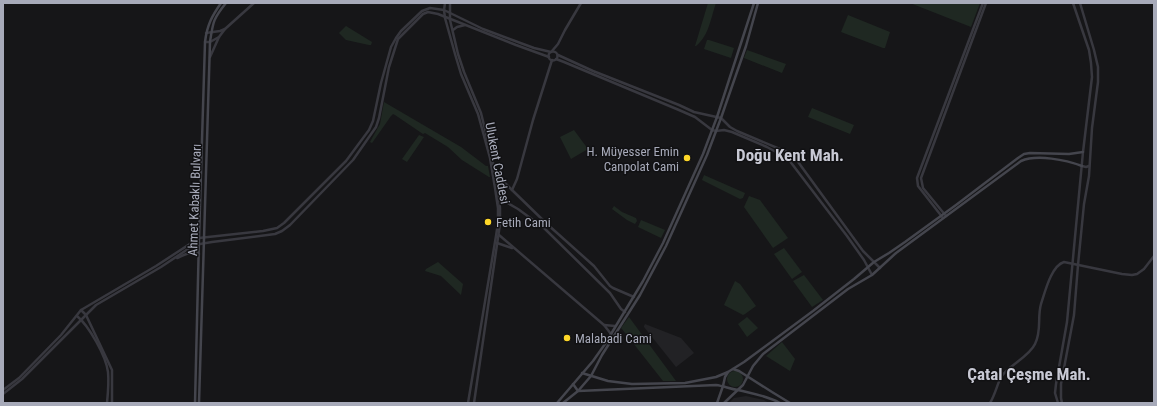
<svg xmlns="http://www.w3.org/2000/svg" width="1157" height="406" viewBox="0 0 1157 406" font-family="'Roboto Condensed',sans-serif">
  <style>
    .built { fill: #222225 }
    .green { fill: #1f2822 }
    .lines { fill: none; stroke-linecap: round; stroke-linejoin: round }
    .tertiary { stroke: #38383f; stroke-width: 2.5 }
    .secondary { stroke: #44454d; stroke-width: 2.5 }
    .poi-dot { fill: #fed728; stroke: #111113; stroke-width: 1.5 }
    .labels { text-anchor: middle; stroke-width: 3; stroke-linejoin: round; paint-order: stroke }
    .poi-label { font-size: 13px; fill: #a7aab9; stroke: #111113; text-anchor: start }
    .street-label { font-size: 13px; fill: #a7aab9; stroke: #111113 }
    .district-label { font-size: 17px; font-weight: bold; fill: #c8c9d4; stroke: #111113 }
  </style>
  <rect width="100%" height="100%" fill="#161618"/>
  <!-- built -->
  <g class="built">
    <polygon points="645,324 681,338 694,353 676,367 644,327 644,326"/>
    <polygon points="746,396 764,400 769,403 729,403 734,398"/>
  </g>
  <!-- green -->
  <g class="green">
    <path d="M 708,3 L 716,3 C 711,17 709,36 696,46 L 695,46 Z"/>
    <polygon points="910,3 980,3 971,27"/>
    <polygon points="848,15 890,32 885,48 883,48 841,32"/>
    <polygon points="346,26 372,42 371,45 369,45 346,40 339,33"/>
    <polygon points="707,40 709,40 734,48 731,58 704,49"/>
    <polygon points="747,50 786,64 782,73 744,58"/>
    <polygon points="384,102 461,147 486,166 488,166 490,177 489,177 462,160 448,147 425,133 423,134 395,115 393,114 391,116 372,143 370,142 380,124"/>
    <polygon points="812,108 854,125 850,134 808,117"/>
    <polygon points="574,130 588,149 571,159 560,137"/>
    <polygon points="419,135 424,137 407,162 402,159"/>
    <polygon points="704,175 745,193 743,198 740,199 702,180"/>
    <polygon points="749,196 760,200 788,238 773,248 744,207"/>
    <polygon points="614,206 622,212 636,218 637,221 635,224 627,220 612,209"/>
    <polygon points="641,220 665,230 661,238 638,227"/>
    <polygon points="784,248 802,272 792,279 774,254"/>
    <polygon points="438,262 463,284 461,295 441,276 425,271 426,269"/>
    <polygon points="804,275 823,300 812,307 793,281"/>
    <polygon points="735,281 740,284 756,306 745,314 743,315 724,305"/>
    <polygon points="629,317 676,381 663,381 622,329 621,328"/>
    <polygon points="747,317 758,328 747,337 738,324"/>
    <polygon points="782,342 795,359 790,371 766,356"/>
    <circle cx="735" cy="379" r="8"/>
  </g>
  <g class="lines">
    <!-- tertiary -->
    <g class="tertiary">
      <polyline points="445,3 444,10 445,18 455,54 461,74 478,114 490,158 495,188 498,208 498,223 496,236 468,403"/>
      <polyline points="450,3 450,20 458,54 464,72 481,113 492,158 498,188 500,208 500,224 474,403"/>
      <polyline points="453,30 457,27 465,25"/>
      <polyline points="206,33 220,31 225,29"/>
      <polyline points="205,42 210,42 219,37"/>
      <polyline points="552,51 558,44 565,30 581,3"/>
      <circle cx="553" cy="56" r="4.5"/>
      <polyline points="558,55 593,71 679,105 694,112 721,118 730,127 737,131 787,152"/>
      <polyline points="210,57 219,37 225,29 254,3"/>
      <polyline points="556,59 564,62 679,110 695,117 712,130 716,131 724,130 732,132 767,147 785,157"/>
      <circle cx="788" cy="156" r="4"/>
      <polyline points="793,155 863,251 880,268"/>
      <polyline points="789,160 847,236 864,260 872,275"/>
      <polyline points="1082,166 1086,167 1089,166"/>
      <polyline points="496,178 502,180 512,190 547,224 594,266 610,286 613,288 634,297"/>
      <polyline points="512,190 517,179 533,120 552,60"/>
      <polyline points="499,200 504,201 518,209 544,228 610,293 621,309 625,312"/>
      <polyline points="946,216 923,188 921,178 986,3"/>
      <polyline points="943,218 918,186 917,178 983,3"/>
      <polyline points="499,235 604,325 611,334"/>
      <polyline points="497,243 512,248"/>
      <path d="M 177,258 C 184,255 192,250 199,254"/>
      <polyline points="81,310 86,315 112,370 112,403"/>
      <path d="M 77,316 C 89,326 106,356 108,372 C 109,382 108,393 107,403"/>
      <polyline points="604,325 615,326"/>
      <polyline points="3,390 19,378 61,335 81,310 156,266 199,238 263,231 277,228 284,223 346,161 369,130 373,121 381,83 391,47 396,38 401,31 422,11 430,8 444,10 483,29 534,48 551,52"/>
      <polyline points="3,394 22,379 96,305 161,267 194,245 212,242 275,234 282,231 290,225 353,160 376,127 379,118 389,67 398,39 423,14 428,12 438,14 516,45 549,57"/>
      <path d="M 990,403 C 995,395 997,385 1001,377 C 1009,365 1029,357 1035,344 C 1042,330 1037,318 1041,304 C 1045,292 1051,266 1064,262 L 1122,274 L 1132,275 L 1137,274 L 1144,269 L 1154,256"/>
      <polyline points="1058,403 1055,393 1056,384 1067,322 1083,152 1092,77 1091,63 1089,50 1073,3"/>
      <polyline points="1062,403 1061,398 1061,384 1074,315 1078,265 1084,204 1089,176 1092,128 1098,82 1098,67 1094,50 1080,3"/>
    </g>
    <!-- secondary -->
    <g class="secondary">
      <polyline points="733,369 739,371 772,392 790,403"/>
      <polyline points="582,373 608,381 632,384 685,383 716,377 728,372"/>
      <path d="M 573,384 L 578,391 L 716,385 C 724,386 730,389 738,390 C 754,394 765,395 780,403"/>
      <path d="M 195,403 L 199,238 L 205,42 C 207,25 212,16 221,3"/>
      <path d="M 199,403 L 210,42 C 213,22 213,19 226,3"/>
      <polyline points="557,403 593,361 605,344 643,281 663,243 703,154 717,117 754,3"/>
      <polyline points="563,403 578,391 591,376 602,355 640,295 666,246 707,155 721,118 746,46 758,3"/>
      <polyline points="717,403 723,386 725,377 728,372 744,362 813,311 854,279 874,262 889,253 905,242 956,205 1018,158 1024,154 1030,153 1069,154 1083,152"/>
      <path d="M 724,403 L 743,385 L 753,366 L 763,354 L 848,289 L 872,275 L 896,253 L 1021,161 C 1037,154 1066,160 1082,166"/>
    </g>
  </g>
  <!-- markers -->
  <g class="poi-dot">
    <circle cx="687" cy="158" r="4"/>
    <circle cx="488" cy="222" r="4"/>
    <circle cx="567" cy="338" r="4"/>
  </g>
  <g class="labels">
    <!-- poi labels -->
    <g class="poi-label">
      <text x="679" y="156" text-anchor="end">H. Müyesser Emin<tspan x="679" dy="15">Canpolat Cami</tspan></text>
      <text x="496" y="227">Fetih Cami</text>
      <text x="575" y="343">Malabadi Cami</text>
    </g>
    <!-- street labels -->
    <g class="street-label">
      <text transform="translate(498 163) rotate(79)" y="5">Ulukent Caddesi</text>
      <text transform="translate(194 200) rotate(-88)" y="5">Ahmet Kabaklı Bulvarı</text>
    </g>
    <!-- district labels -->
    <g class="district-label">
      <text x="790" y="161">Doğu Kent Mah.</text>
      <text x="1029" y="380">Çatal Çeşme Mah.</text>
    </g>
  </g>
  <!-- border -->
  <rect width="1157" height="406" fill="none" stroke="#a7aab9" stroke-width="8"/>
</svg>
